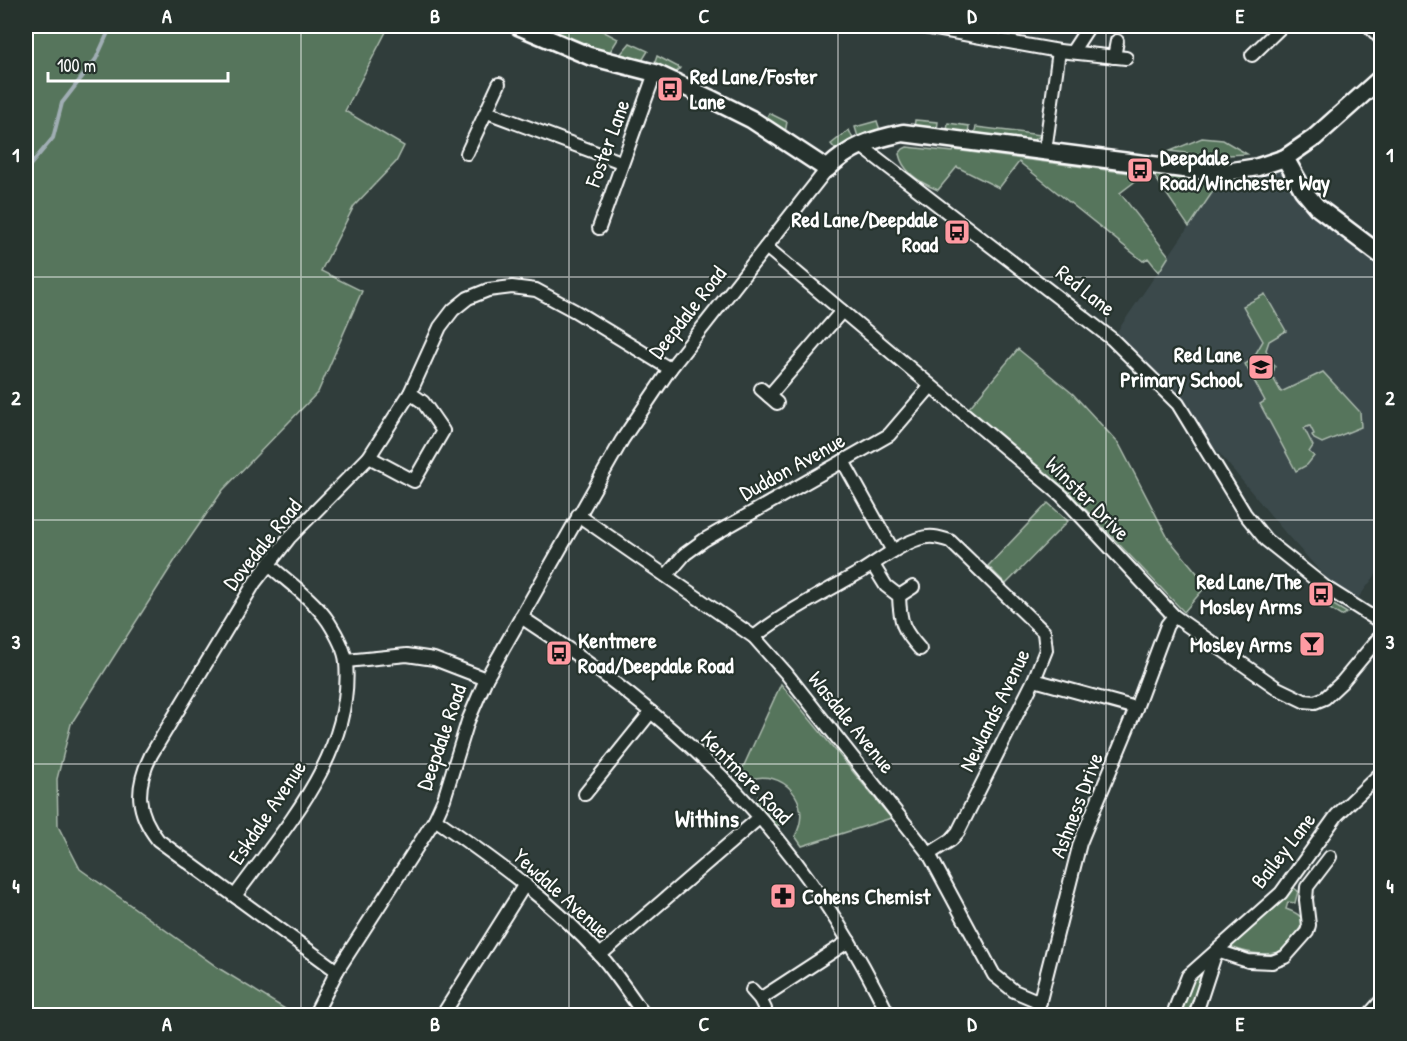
<svg xmlns="http://www.w3.org/2000/svg" width="1407" height="1041" viewBox="0 0 1407 1041" font-family="'Patrick Hand',sans-serif">
  <style>
    .built { fill: #3b494c }
    .green { fill: #57745c; stroke: #abbaae; stroke-width: 1.5 }
    .lines { fill: none; stroke-linecap: round; stroke-linejoin: round }
    .stream { stroke: #a0aeb4; stroke-width: 4 }
    .street-casing { stroke: #fff; stroke-width: 16 }
    .secondary-casing { stroke: #fff; stroke-width: 21 }
    .street { stroke: #26332d; stroke-width: 12 }
    .secondary { stroke: #26332d; stroke-width: 16 }
    .grid { fill: none; stroke: #fff; stroke-width: 1.5; stroke-opacity: 0.55 }
    .labels { text-anchor: middle; stroke-width: 4.5; stroke-linejoin: round; paint-order: stroke }
    .poi-label { font-size: 22px; font-weight: bold; fill: #fff; stroke: #26332d; text-anchor: start }
    .street-label { font-size: 22px; fill: #fff; stroke: #26332d }
    .neighbourhood-label { font-size: 24px; font-weight: bold; fill: #fff; stroke: #26332d }
    .neatline { fill: none; stroke: #fff; stroke-width: 2 }
    .grid-label { font-size: 20px; text-anchor: middle; font-weight: bold; fill: #fff }
  </style>
  <rect width="100%" height="100%" fill="#303d3b"/>
  <filter id="ink" filterUnits="userSpaceOnUse"><feTurbulence type="fractalNoise" baseFrequency=".0167" numOctaves="2"/><feDisplacementMap in="SourceGraphic" scale="12" xChannelSelector="R" yChannelSelector="G"/><feConvolveMatrix kernelMatrix="1 2 1 2 8 2 1 2 1" color-interpolation-filters="sRGB"/></filter>
  <g filter="url(#ink)">
    <!-- built -->
    <polygon class="built" points="1285,158 1303,190 1381,256 1381,568 1352,606 1288,536 1170,394 1112,339 1226,172"/>
    <!-- green -->
    <g class="green">
      <polygon points="26,26 389,26 345,111 404,146 396,162 354,206 321,271 362,291 318,392 223,490 179,554 71,724 57,779 58,826 80,869 220,969 295,1015 26,1015"/>
      <polygon points="547,26 593,26 618,39 608,55 545,31"/>
      <polygon points="630,43 648,51 640,64 619,56"/>
      <polygon points="657,56 680,68 676,73 667,69 666,71 653,68"/>
      <polygon points="769,113 787,122 785,133 765,121"/>
      <polygon points="915,120 938,122 937,130 914,128"/>
      <polygon points="877,121 880,130 858,137 855,127"/>
      <polygon points="948,123 969,126 968,134 947,131"/>
      <polygon points="976,127 1041,135 1033,141 1027,141 974,134"/>
      <polygon points="849,130 853,139 836,150 831,144"/>
      <polygon points="1202,138 1223,140 1247,154 1210,156 1170,151"/>
      <path d="M 907,147 L 953,152 L 954,150 L 1138,174 L 1141,177 L 1120,193 L 1169,256 L 1159,272 L 1148,258 L 1143,261 L 1019,162 L 999,188 L 957,167 L 938,190 C 923,184 903,173 899,154 L 903,149 Z"/>
      <polygon points="1146,164 1226,172 1189,227"/>
      <polygon points="1265,294 1286,331 1269,341 1266,350 1275,366 1272,376 1281,392 1323,372 1360,412 1361,427 1322,443 1314,439 1312,435 1314,434 1310,426 1304,428 1313,446 1309,452 1314,456 1307,465 1296,471 1260,404 1265,401 1245,364 1252,360 1263,341 1243,306"/>
      <polygon points="1018,349 1073,394 1119,444 1168,538 1207,585 1184,612 1068,491 969,408"/>
      <polygon points="1048,503 1068,521 1006,584 988,566"/>
      <polygon points="1314,593 1347,613 1341,616 1314,599"/>
      <path d="M 781,684 L 891,818 L 802,846 L 795,836 C 814,802 783,767 747,780 L 740,774 Z"/>
      <polygon points="758,796 782,825 773,825 756,806"/>
      <path d="M 1290,885 L 1298,891 L 1295,903 L 1288,902 L 1286,909 C 1309,917 1305,923 1292,939 C 1287,943 1284,950 1278,952 C 1263,957 1245,952 1230,947 L 1229,945 Z"/>
      <polygon points="1202,970 1205,971 1191,1011 1186,1013 1182,1008 1190,983"/>
    </g>
    <g class="lines">
      <!-- stream -->
      <polyline class="stream" points="26,170 53,138 62,103 96,59 111,26"/>
      <defs>
        <g id="street">
          <polyline points="919,26 1059,51 1126,58"/>
          <polyline points="1369,26 1382,40"/>
          <polyline points="1072,52 1089,26"/>
          <polyline points="1252,55 1282,26"/>
          <polyline points="1114,57 1117,41"/>
          <polyline points="487,112 621,162"/>
          <polyline points="860,145 1112,339 1178,404 1245,514 1266,540 1325,587 1382,623"/>
          <polyline points="1045,151 1059,51"/>
          <polyline points="467,153 499,84"/>
          <polyline points="599,228 655,73"/>
          <polyline points="766,247 1062,496 1174,616 1277,688 1304,701 1315,702 1325,698 1342,682 1382,634"/>
          <polyline points="761,389 777,403"/>
          <polyline points="769,396 842,311"/>
          <polyline points="369,457 414,481 443,431 423,402 410,393"/>
          <polyline points="843,461 893,551"/>
          <polyline points="578,515 754,637 786,673 929,854 994,975 1014,991 1040,1002"/>
          <path d="M 873,565 L 886,586 L 899,596 C 900,623 903,630 920,649"/>
          <polyline points="667,575 685,554 704,540 889,435 931,386"/>
          <polyline points="899,596 913,587"/>
          <path d="M 521,617 C 615,678 707,751 778,839 C 822,893 859,954 889,1016"/>
          <path d="M 754,637 C 787,611 825,592 862,571 C 880,560 897,546 918,539 C 930,535 938,537 950,541 L 1044,632 L 1046,650 L 1034,680 L 958,832 L 951,840 L 929,854"/>
          <polyline points="346,661 407,655 434,659 486,679"/>
          <polyline points="1034,680 1136,708"/>
          <polyline points="585,794 651,712"/>
          <path d="M 435,819 C 494,860 553,902 601,956 C 617,975 631,996 645,1016"/>
          <path d="M 235,896 C 284,828 354,754 346,662 C 345,649 335,632 328,621 C 313,599 288,582 268,564"/>
          <polyline points="1217,951 1248,961 1272,962 1285,957 1307,932 1309,925 1306,900 1307,887 1330,857"/>
          <polyline points="600,955 759,818"/>
          <path d="M 337,971 L 158,840 C 136,812 135,788 151,755 L 255,582 L 289,538 L 369,457 L 410,393 L 440,327 L 453,310 L 468,298 L 488,290 L 512,287 L 536,290 L 575,311 L 670,369"/>
          <polyline points="752,990 760,999 765,1009"/>
          <polyline points="760,999 849,941"/>
          <polyline points="314,1016 337,971 435,819 444,799 468,721 486,679 622,440 670,369 827,169"/>
          <polyline points="442,1016 525,884"/>
          <polyline points="1036,1016 1080,843 1136,708 1167,625 1174,616"/>
          <polyline points="1176,1016 1175,1009 1188,976 1281,893 1337,815 1382,772"/>
          <polyline points="1195,1016 1216,952"/>
          <polyline points="1368,1016 1382,1000"/>
        </g>
        <g id="secondary">
          <path d="M 518,26 L 589,56 L 655,73 L 709,98 L 751,119 L 827,169 C 851,146 870,140 903,133 L 1191,170 L 1226,172 L 1258,167 L 1285,158 L 1314,138 L 1382,77"/>
          <polyline points="1285,158 1303,190 1317,207 1382,256"/>
        </g>
      </defs>
      <!-- street casing -->
      <use href="#street" class="street-casing"/>
      <!-- secondary casing -->
      <use href="#secondary" class="secondary-casing"/>
      <!-- street -->
      <use href="#street" class="street"/>
      <!-- secondary -->
      <use href="#secondary" class="secondary"/>
    </g>
  </g>
  <!-- grid -->
  <path class="grid" d="M 301,26 L 301,1016M 569,26 L 569,1016M 838,26 L 838,1016M 1106,26 L 1106,1016M 26,277 L 1382,277M 26,520 L 1382,520M 26,764 L 1382,764"/>
  <!-- icons -->
  <defs>
    <symbol id="bus-square" viewBox="-11 -11 22 22"><rect x="-9" y="-9" width="18" height="18" rx="4" fill="#ff9aa2" stroke="#26332d"/><path d="M-5-6H5V4H4V6H2V4H-2V6H-4V4H-5ZM-3.5-4V0h7V-4ZM-3.5 1.2v1.5H-2V1.2ZM2 1.2v1.5H3.5V1.2Z" fill="#111"/></symbol>
    <symbol id="school-square" viewBox="-11 -11 22 22"><rect x="-9" y="-9" width="18" height="18" rx="4" fill="#ff9aa2" stroke="#26332d"/><path d="M0-5L7-2L0 1L-7-2ZM-4 1L0 2.5L4 1V4Q0 6-4 4Z" fill="#111"/></symbol>
    <symbol id="bar-square" viewBox="-11 -11 22 22"><rect x="-9" y="-9" width="18" height="18" rx="4" fill="#ff9aa2" stroke="#26332d"/><path d="M-6-5H6L.8 .8V4.5H3.5V6h-7V4.5H-.8V.8Z" fill="#111"/></symbol>
    <symbol id="pharmacy-square" viewBox="-11 -11 22 22"><rect x="-9" y="-9" width="18" height="18" rx="4" fill="#ff9aa2" stroke="#26332d"/><path d="M-2-6h4v4h4v4h-4v4h-4v-4h-4v-4h4Z" fill="#111"/></symbol>
  </defs>
  <g fill-rule="evenodd">
    <use href="#bus-square" x="655" y="74" width="30" height="30"/>
    <use href="#bus-square" x="1125" y="155" width="30" height="30"/>
    <use href="#bus-square" x="942" y="217" width="30" height="30"/>
    <use href="#school-square" x="1246" y="352" width="30" height="30"/>
    <use href="#bus-square" x="1306" y="579" width="30" height="30"/>
    <use href="#bar-square" x="1297" y="629" width="30" height="30"/>
    <use href="#bus-square" x="544" y="638" width="30" height="30"/>
    <use href="#pharmacy-square" x="768" y="881" width="30" height="30"/>
  </g>
  <g class="labels">
    <!-- poi labels -->
    <g class="poi-label">
      <text x="690" y="84">Red Lane/Foster<tspan x="690" dy="25">Lane</tspan></text>
      <text x="1160" y="165">Deepdale<tspan x="1160" dy="25">Road/Winchester Way</tspan></text>
      <text x="938" y="227" text-anchor="end">Red Lane/Deepdale<tspan x="938" dy="25">Road</tspan></text>
      <text x="1242" y="362" text-anchor="end">Red Lane<tspan x="1242" dy="25">Primary School</tspan></text>
      <text x="1302" y="589" text-anchor="end">Red Lane/The<tspan x="1302" dy="25">Mosley Arms</tspan></text>
      <text x="578" y="648">Kentmere<tspan x="578" dy="25">Road/Deepdale Road</tspan></text>
      <text x="1292" y="652" text-anchor="end">Mosley Arms</text>
      <text x="802" y="904">Cohens Chemist</text>
    </g>
    <!-- street labels -->
    <g class="street-label">
      <text transform="translate(607 143) rotate(-70)" y="8">Foster Lane</text>
      <text transform="translate(1086 290) rotate(38)" y="8">Red Lane</text>
      <text transform="translate(687 312) rotate(-52)" y="8">Deepdale Road</text>
      <text transform="translate(792 466) rotate(-29)" y="8">Duddon Avenue</text>
      <text transform="translate(1088 498) rotate(45)" y="8">Winster Drive</text>
      <text transform="translate(262 544) rotate(-51)" y="8">Dovedale Road</text>
      <text transform="translate(994 710) rotate(-64)" y="8">Newlands Avenue</text>
      <text transform="translate(852 722) rotate(51)" y="8">Wasdale Avenue</text>
      <text transform="translate(441 737) rotate(-71)" y="8">Deepdale Road</text>
      <text transform="translate(747 777) rotate(46)" y="8">Kentmere Road</text>
      <text transform="translate(1076 805) rotate(-69)" y="8">Ashness Drive</text>
      <text transform="translate(267 812) rotate(-56)" y="8">Eskdale Avenue</text>
      <text transform="translate(1283 850) rotate(-52)" y="8">Bailey Lane</text>
      <text transform="translate(562 893) rotate(42)" y="8">Yewdale Avenue</text>
    </g>
    <!-- neighbourhood labels -->
    <g class="neighbourhood-label">
      <text x="707" y="827">Withins</text>
    </g>
  </g>
  <!-- margin -->
  <rect width="1407" height="1041" fill="none" stroke="#26332d" stroke-width="66"/>
  <!-- scale -->
  <path d="M48 72v9h180v-9" fill="none" stroke="#ffffff" stroke-width="3"/>
  <text x="57" y="72" font-size="18" fill="#ffffff" stroke="#26332d" stroke-width="4.5" paint-order="stroke">100 m</text>
  <rect x="33" y="33" width="1341" height="975" class="neatline"/>
  <g class="grid-label">
    <text x="167" y="23">A</text>
    <text x="435" y="23">B</text>
    <text x="704" y="23">C</text>
    <text x="972" y="23">D</text>
    <text x="1240" y="23">E</text>
    <text x="16" y="162">1</text>
    <text x="1390" y="162">1</text>
    <text x="16" y="405">2</text>
    <text x="1390" y="405">2</text>
    <text x="16" y="649">3</text>
    <text x="1390" y="649">3</text>
    <text x="16" y="893">4</text>
    <text x="1390" y="893">4</text>
    <text x="167" y="1031">A</text>
    <text x="435" y="1031">B</text>
    <text x="704" y="1031">C</text>
    <text x="972" y="1031">D</text>
    <text x="1240" y="1031">E</text>
  </g>
</svg>
